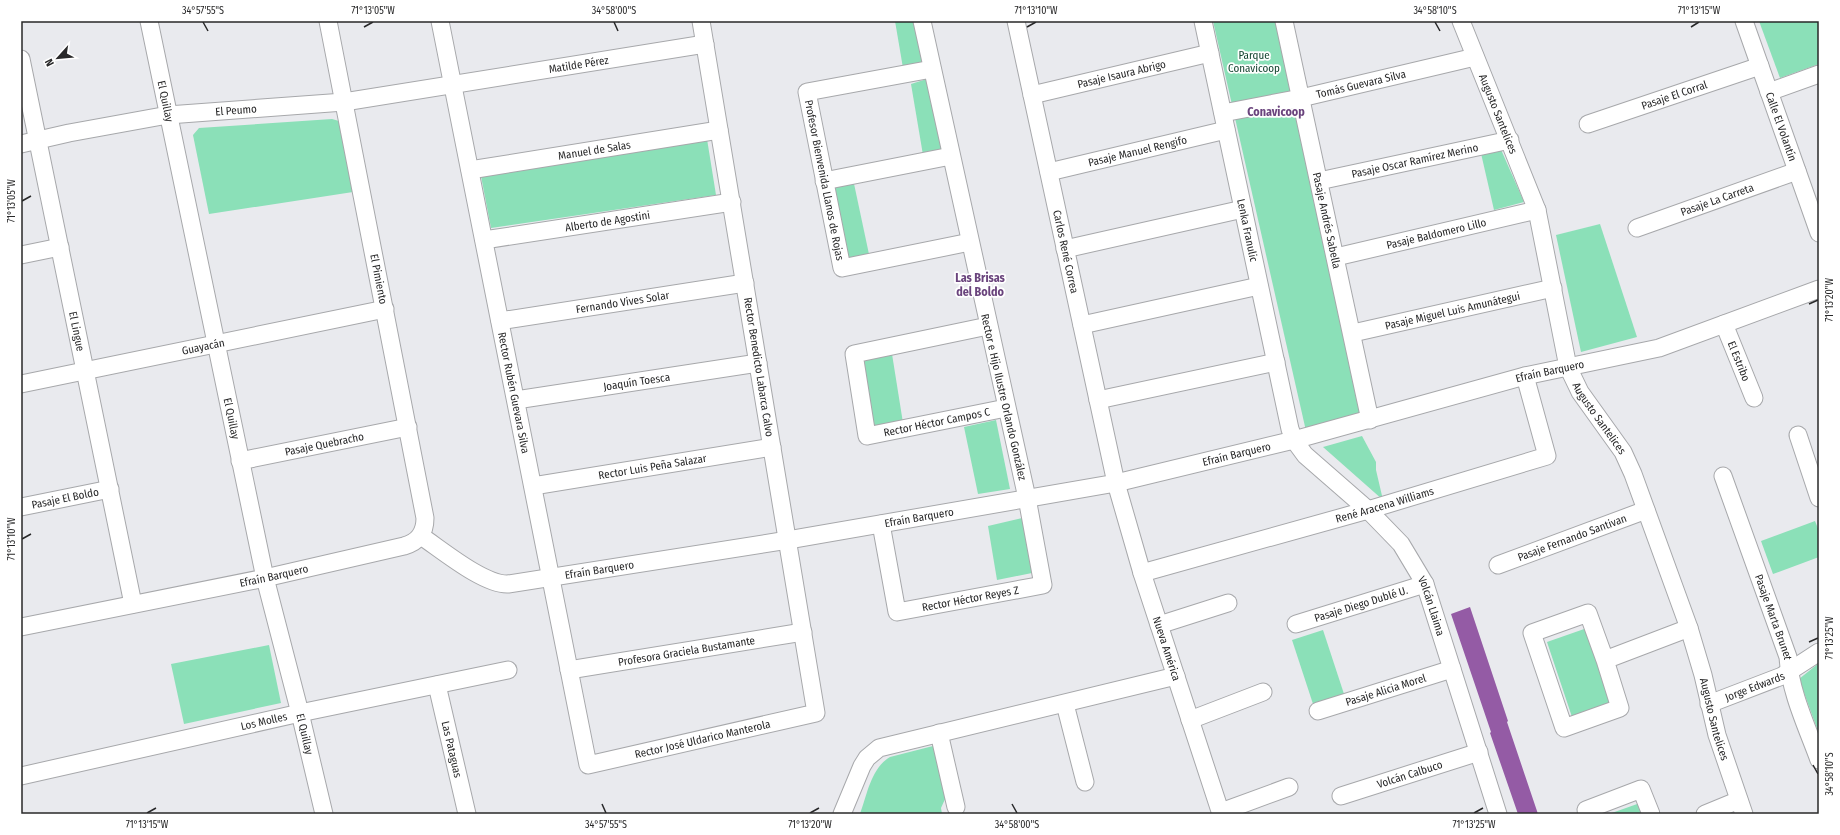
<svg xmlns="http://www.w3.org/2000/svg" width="1840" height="835" viewBox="0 0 1840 835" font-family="'Fira Sans Condensed',sans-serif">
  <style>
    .green { fill: #8be0b8 }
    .building { fill: #945ba5 }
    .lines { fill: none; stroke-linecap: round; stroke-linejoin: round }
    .minor-casing { stroke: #a7a8ab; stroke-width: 19 }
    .minor { stroke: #fff; stroke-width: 17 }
    .ticks { fill: none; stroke: #282829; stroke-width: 1.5 }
    .labels { text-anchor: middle; stroke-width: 3.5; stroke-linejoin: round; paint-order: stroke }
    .park-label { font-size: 11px; fill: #154531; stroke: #fff }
    .street-label { font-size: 11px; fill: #282829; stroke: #fff }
    .neighbourhood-label { font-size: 12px; font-weight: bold; fill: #6a447d; stroke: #fff }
    .neatline { fill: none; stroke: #282829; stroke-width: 1.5 }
    .ticks-label { font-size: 10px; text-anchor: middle; fill: #282829 }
  </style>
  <rect width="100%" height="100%" fill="#e9eaee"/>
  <!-- green -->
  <g class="green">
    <polygon points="895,21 916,21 926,63 903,68"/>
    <polygon points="1213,21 1277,21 1362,416 1306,431"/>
    <polygon points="1759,21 1819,21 1819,64 1780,78"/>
    <polygon points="930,78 942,151 923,155 911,84"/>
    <polygon points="332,119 339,121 353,192 209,214 193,135 199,128"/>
    <polygon points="707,139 716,195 491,228 481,176"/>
    <polygon points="1499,145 1524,202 1494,210 1480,149"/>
    <polygon points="853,179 870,259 844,265 827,183"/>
    <polygon points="1600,224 1637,337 1581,352 1556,235"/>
    <polygon points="892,354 903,423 873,428 860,360"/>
    <polygon points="996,420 1010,489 978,494 964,427"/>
    <polygon points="1362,436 1376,462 1376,470 1383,500 1323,447"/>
    <polygon points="1022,518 1032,573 997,580 988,526"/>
    <polygon points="1815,521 1819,531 1819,557 1773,574 1761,541"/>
    <polygon points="1587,628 1614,706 1573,720 1547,642"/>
    <polygon points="1323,630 1344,694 1313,704 1292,640"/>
    <polygon points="269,645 281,703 184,724 171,664"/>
    <polygon points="1819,663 1819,734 1799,679"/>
    <path d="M 933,746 L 946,797 L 941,808 L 942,814 L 860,814 C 867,795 871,768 890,757 Z"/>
    <polygon points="1640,803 1644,814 1609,814"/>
  </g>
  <!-- building -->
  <polygon class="building" points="1470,607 1508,721 1507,722 1538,814 1518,814 1490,733 1491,732 1451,614"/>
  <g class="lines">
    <defs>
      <g id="minor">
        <path id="s1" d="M 149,21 L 265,578 L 300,713 L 324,814"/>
        <path id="s2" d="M 440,21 L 588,765 L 816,713 L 701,21"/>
        <path id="s3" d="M 1016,21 L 1116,483 L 1142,573 L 1221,814"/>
        <path id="s4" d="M 1203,21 L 1290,429 L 1294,440 L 1305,455 L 1368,510 L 1401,544 L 1425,584 L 1498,814"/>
        <path id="s5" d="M 1284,21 L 1370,420"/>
        <path id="s6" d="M 1461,21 L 1537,210 L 1568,367 L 1580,392 L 1623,452 L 1633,474 L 1689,628 L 1703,675 L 1717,735 L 1744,814"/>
        <path id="s7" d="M 1744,21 L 1819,233"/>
        <path id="s8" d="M 21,59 L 133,604"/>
        <path id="s9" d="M 932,69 L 807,92 L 842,268 L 970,242"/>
        <polyline points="1769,92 1819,74"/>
        <path id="s10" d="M 1032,95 L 1210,53"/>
        <path id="s11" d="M 1223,113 L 1301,98 L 1475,57"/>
        <path id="s12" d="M 1588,124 L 1760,66"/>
        <path id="s13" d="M 21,144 L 69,133 L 168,115 L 344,102 L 705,44"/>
        <path id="s14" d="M 470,170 L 719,130"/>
        <path id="s15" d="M 1049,172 L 1226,130"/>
        <polyline points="824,181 951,156"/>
        <path id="s16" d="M 1319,181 L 1510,140"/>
        <path id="s17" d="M 1637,228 L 1797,171"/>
        <path id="s18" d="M 484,240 L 732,202"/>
        <polyline points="1065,249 1243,209"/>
        <polyline points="21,255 60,247"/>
        <path id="s19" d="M 1336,257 L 1537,210"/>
        <path id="s20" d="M 500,321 L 745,283"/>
        <path id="s21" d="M 1724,324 L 1754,398"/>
        <polyline points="1082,325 1259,286"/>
        <path id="s22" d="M 988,326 L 854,354 L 867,436 L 1006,408"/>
        <path id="s23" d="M 1353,333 L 1553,288"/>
        <path id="s24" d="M 21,384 L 385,309"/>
        <path id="s25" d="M 516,400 L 758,363"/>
        <polyline points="1098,400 1276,362"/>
        <polyline points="1798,435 1819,498"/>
        <path id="s26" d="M 240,461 L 408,427"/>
        <path id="s27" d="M 1723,476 L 1788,657 C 1790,692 1807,727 1819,760"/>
        <path id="s28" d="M 533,486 L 772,447"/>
        <path id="s29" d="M 21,507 L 110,489"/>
        <path id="s30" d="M 881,524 L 897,612 L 1043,585 L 1027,498 L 922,21"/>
        <path id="s31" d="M 421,536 C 442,550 484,585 508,584 L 788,540 L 1116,483 L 1294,440 L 1525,376 L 1659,348 L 1819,289"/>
        <path id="s32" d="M 1498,565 L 1646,510"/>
        <path id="s33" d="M 1142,573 L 1368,510 L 1547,456 L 1525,376"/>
        <path id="s34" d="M 1296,624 L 1425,584"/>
        <polyline points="1159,625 1228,603"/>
        <path id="s35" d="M 21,627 L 265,578 L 404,546 C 418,542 425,533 425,518 L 328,21"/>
        <polyline points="1605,660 1620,708 1564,728 1532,633 1588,613 1605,660 1689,628"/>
        <path id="s36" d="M 569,670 L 803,632"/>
        <path id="s37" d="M 437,685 L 467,814"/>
        <polyline points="1065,704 1085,782"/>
        <path id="s38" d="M 1709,704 L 1782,676 L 1819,652"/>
        <path id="s39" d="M 1318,711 L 1452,669"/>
        <polyline points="1190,720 1263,692"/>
        <polyline points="939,733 956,807"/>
        <path id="s40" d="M 21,776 L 300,713 L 508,670"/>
        <path id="s41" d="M 1341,796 L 1479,752"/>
        <polyline points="1221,812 1289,787"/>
        <polyline points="842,814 862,766 867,758 879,748 1176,676"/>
        <polyline points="1587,814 1586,810 1641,789 1651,814"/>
        <polyline points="1705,814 1739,800"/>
      </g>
    </defs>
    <!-- minor casing -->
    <use href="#minor" class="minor-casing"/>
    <!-- minor -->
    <use href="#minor" class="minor"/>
  </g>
  <!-- ticks -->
  <path class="ticks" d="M 203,22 L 208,31M 614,22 L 618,31M 1435,22 L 1440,31M 364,27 L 373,22M 1027,27 L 1036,22M 1691,27 L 1699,22M 22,201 L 31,196M 1809,304 L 1818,300M 22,539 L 31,534M 1809,642 L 1818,638M 1813,765 L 1818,774M 602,804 L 606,813M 1012,804 L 1017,813M 147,813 L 156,808M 810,813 L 819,808M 1474,813 L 1483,808"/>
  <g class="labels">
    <!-- park labels -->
    <g class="park-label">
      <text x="1254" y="59">Parque<tspan x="1254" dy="13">Conavicoop</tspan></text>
    </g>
    <!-- street labels -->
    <g class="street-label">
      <text dy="4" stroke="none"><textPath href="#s13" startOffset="564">Matilde Pérez</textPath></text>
      <text dy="4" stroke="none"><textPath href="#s10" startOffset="92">Pasaje Isaura Abrigo</textPath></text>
      <text dy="4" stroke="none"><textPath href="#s11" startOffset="141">Tomás Guevara Silva</textPath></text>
      <text dy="4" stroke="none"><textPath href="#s12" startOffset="91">Pasaje El Corral</textPath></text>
      <text dy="4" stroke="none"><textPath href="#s1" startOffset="82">El Quillay</textPath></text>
      <text dy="4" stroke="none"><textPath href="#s13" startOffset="218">El Peumo</textPath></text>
      <text dy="4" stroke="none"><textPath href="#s6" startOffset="100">Augusto Santelices</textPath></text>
      <text dy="4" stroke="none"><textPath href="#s7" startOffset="112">Calle El Volantín</textPath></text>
      <text dy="4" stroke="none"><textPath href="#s14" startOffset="126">Manuel de Salas</textPath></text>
      <text dy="4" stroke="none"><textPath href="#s15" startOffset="91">Pasaje Manuel Rengifo</textPath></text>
      <text dy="4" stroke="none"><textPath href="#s16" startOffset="98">Pasaje Oscar Ramírez Merino</textPath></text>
      <text dy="4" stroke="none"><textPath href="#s9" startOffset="217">Profesor Bienvenida Llanos de Rojas</textPath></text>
      <text dy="4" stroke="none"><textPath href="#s17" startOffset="85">Pasaje La Carreta</textPath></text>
      <text dy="4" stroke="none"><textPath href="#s5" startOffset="204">Pasaje Andrés Sabella</textPath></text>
      <text dy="4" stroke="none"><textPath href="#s18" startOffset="125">Alberto de Agostini</textPath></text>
      <text dy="4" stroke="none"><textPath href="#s4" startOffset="214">Lenka Franulic</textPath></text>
      <text dy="4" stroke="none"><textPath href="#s19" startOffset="103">Pasaje Baldomero Lillo</textPath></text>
      <text dy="4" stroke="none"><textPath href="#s3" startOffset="236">Carlos René Correa</textPath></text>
      <text transform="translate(379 279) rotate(79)" y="4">El Pimiento</text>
      <text dy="4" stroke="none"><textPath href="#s20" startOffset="124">Fernando Vives Solar</textPath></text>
      <text dy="4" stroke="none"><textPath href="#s23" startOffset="102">Pasaje Miguel Luis Amunátegui</textPath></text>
      <text dy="4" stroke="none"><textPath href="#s8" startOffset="278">El Lingue</textPath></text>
      <text dy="4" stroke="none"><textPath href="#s24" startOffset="186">Guayacán</textPath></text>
      <text dy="4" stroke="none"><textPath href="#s21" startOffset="40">El Estribo</textPath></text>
      <text transform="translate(759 367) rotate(81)" y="4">Rector Benedicto Labarca Calvo</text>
      <text dy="4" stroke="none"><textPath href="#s31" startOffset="1165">Efraín Barquero</textPath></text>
      <text dy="4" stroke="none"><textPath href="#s25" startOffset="122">Joaquín Toesca</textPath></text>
      <text dy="4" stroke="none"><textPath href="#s2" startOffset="379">Rector Rubén Guevara Silva</textPath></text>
      <text transform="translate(1004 397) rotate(77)" y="4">Rector e Hijo Ilustre Orlando González</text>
      <text dy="4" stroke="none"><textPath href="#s6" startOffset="424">Augusto Santelices</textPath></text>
      <text dy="4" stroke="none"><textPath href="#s1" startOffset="406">El Quillay</textPath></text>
      <text dy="4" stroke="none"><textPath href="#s22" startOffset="291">Rector Héctor Campos C</textPath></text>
      <text dy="4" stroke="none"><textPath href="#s26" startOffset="86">Pasaje Quebracho</textPath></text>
      <text dy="4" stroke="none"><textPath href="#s31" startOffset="841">Efraín Barquero</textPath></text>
      <text dy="4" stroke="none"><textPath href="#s28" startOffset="121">Rector Luis Peña Salazar</textPath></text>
      <text dy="4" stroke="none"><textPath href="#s29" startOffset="45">Pasaje El Boldo</textPath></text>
      <text dy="4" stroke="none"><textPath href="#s33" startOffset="252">René Aracena Williams</textPath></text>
      <text dy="4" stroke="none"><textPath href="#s31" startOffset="517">Efraín Barquero</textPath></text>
      <text dy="4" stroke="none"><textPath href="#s32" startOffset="79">Pasaje Fernando Santivan</textPath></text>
      <text dy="4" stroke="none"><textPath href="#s31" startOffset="193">Efraín Barquero</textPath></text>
      <text dy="4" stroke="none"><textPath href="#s35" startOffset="258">Efraín Barquero</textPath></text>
      <text dy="4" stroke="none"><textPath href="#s30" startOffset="164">Rector Héctor Reyes Z</textPath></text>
      <text dy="4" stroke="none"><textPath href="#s34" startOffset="68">Pasaje Diego Dublé U.</textPath></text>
      <text dy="4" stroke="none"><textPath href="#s4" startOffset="648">Volcán Llaima</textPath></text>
      <text dy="4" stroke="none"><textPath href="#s27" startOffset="150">Pasaje Marta Brunet</textPath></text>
      <text dy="4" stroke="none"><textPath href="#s3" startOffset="646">Nueva América</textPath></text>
      <text dy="4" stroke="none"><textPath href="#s36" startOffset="119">Profesora Graciela Bustamante</textPath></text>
      <text dy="4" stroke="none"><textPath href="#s38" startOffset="49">Jorge Edwards</textPath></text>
      <text dy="4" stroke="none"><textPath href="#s39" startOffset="71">Pasaje Alicia Morel</textPath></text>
      <text dy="4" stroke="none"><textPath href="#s6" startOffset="748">Augusto Santelices</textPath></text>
      <text dy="4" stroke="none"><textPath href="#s40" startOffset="249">Los Molles</textPath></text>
      <text dy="4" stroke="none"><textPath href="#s1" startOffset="730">El Quillay</textPath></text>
      <text dy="4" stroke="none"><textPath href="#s2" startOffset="876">Rector José Uldarico Manterola</textPath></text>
      <text dy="4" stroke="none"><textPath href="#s37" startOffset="66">Las Pataguas</textPath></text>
      <text dy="4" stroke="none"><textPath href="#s41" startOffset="72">Volcán Calbuco</textPath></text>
    </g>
    <!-- neighbourhood labels -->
    <g class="neighbourhood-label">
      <text x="1276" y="116">Conavicoop</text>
      <text x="980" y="282">Las Brisas<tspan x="980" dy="14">del Boldo</tspan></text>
    </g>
  </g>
  <!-- border -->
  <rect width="1840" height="835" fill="none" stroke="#ffffff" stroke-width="44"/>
  <!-- north arrow -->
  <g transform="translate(58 58) rotate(243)" stroke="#ffffff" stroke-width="3" paint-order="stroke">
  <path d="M0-3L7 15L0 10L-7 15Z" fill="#282829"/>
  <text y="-6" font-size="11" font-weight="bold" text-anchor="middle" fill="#282829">N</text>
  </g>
  <rect x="22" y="22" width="1796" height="791" class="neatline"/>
  <g class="ticks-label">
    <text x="203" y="14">34°57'55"S</text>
    <text x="373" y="14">71°13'05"W</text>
    <text x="614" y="14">34°58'00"S</text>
    <text x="1036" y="14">71°13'10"W</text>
    <text x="1435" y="14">34°58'10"S</text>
    <text x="1699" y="14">71°13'15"W</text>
    <text transform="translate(11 201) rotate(-90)" y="4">71°13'05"W</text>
    <text transform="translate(1829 300) rotate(-90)" y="4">71°13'20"W</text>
    <text transform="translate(11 539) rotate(-90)" y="4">71°13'10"W</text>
    <text transform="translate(1829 638) rotate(-90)" y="4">71°13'25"W</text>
    <text transform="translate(1829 774) rotate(-90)" y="4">34°58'10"S</text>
    <text x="147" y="828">71°13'15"W</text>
    <text x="606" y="828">34°57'55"S</text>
    <text x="810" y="828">71°13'20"W</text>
    <text x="1017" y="828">34°58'00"S</text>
    <text x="1474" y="828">71°13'25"W</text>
  </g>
</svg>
